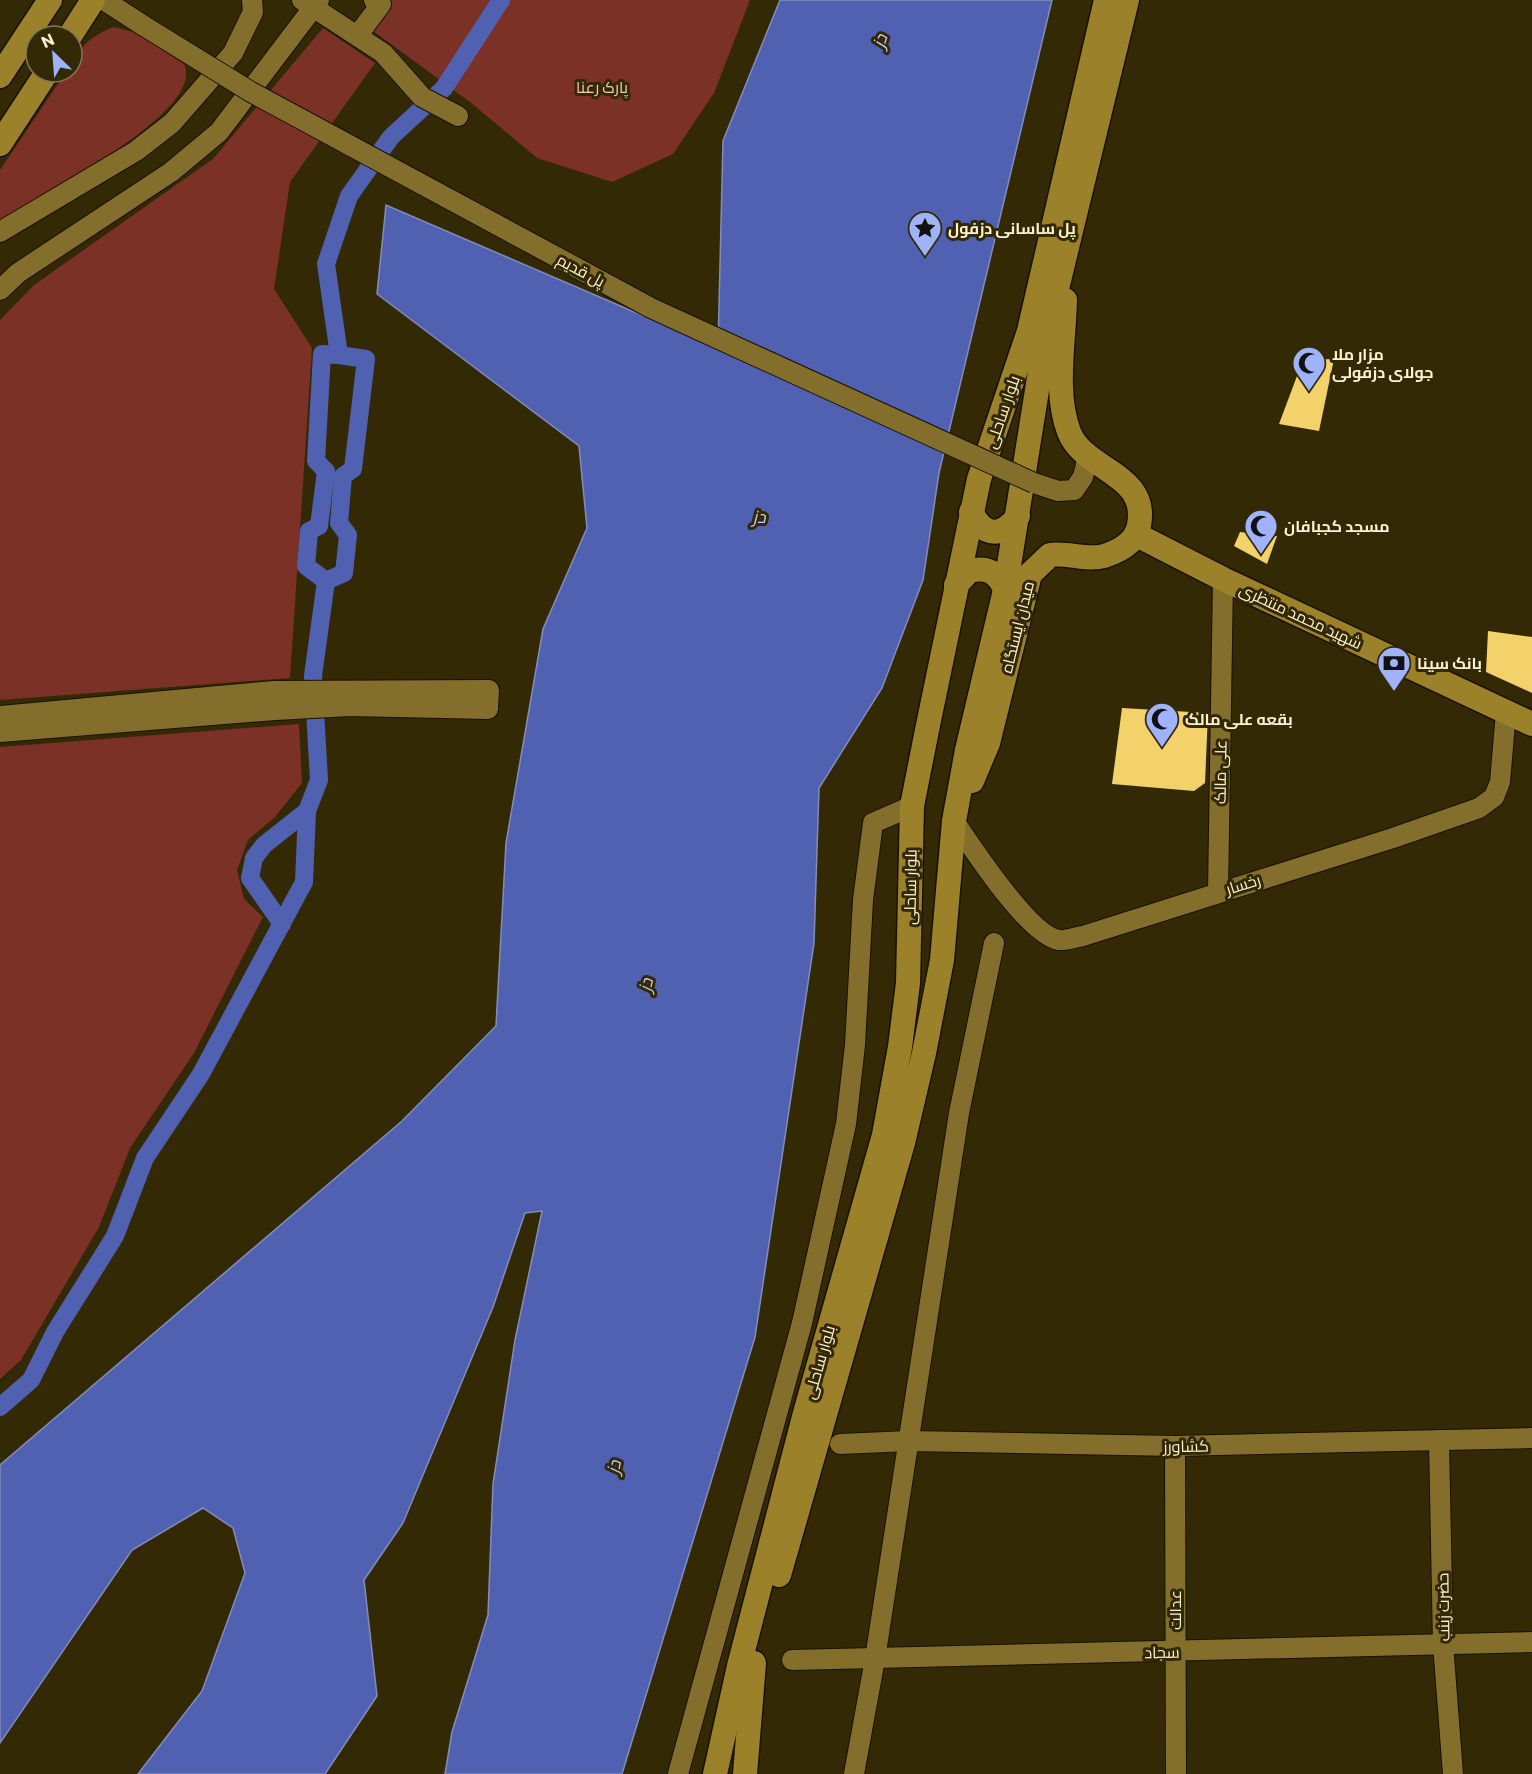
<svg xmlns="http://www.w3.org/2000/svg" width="1532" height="1774" viewBox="0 0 1532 1774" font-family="Commissioner,Cairo,sans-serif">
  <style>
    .green { fill: #7b3125 }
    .water { fill: #5061b1; stroke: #848cba; stroke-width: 1.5 }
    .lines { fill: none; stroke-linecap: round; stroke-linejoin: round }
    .canal { stroke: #5061b1; stroke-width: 18 }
    .building { fill: #f3d26c }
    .minor-casing { stroke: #191201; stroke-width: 22 }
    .major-casing { stroke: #191201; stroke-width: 27 }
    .minor { stroke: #836e2c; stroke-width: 20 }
    .major { stroke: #9b812a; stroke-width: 24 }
    .minor-bridge-casing { stroke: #191201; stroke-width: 22; stroke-linecap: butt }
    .minor-bridge { stroke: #836e2c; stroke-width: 20 }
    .labels { text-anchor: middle; stroke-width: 6; stroke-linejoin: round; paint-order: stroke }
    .park-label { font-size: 16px; fill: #fbc6bb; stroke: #342905 }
    .poi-label { font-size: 16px; font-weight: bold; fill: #fcf1d0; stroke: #342905; text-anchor: start }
    .street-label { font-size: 16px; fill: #fcf1d0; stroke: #342905 }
    .water-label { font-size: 18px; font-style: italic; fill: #becbf7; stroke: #342905 }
  </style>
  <rect width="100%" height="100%" fill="#342905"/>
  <!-- green -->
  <g class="green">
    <polygon points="383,0 750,0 714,93 673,154 612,182 537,158 470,102 365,25"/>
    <path d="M 114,27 L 137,33 L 184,64 C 208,112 35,197 0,220 L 0,170 L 66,72 L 72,72 C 72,50 95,33 114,27 Z"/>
    <polygon points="323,28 375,63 290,182 274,289 312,348 290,678 0,700 0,320 34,285 213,159"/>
    <polygon points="299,724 302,783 275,817 248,840 237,870 244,899 263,917 194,1053 130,1148 99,1227 21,1360 0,1379 0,747"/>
  </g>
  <!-- water -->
  <polygon class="water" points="780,0 1052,0 939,473 923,580 882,688 819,788 814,943 755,1337 622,1774 445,1774 452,1732 488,1615 493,1484 515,1340 542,1211 525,1213 493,1307 403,1523 364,1580 377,1696 325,1774 138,1774 202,1691 245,1573 233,1528 203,1508 132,1550 0,1743 0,1465 402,1121 496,1026 506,843 543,629 587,528 579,446 377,294 386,205 718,348 723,141"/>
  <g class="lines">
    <!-- canal -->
    <g class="canal">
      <polyline points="326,581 306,566 309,531 319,526 326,471 316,461 322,354 339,355"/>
      <polyline points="282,924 250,878 254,858 264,845 307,811"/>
      <polyline points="0,1407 31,1380 55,1332 115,1236 145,1158 201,1074 304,882 307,811 319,780 313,676 326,581 344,573 348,535 339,523 343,476 353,469 366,359 339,355 326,264 349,196 391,137 444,88 501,0"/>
    </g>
  </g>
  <!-- building -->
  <g class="building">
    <polygon points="1334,359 1319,431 1279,424 1303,360"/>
    <polygon points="1240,532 1277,536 1267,564 1234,546"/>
    <polygon points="1488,631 1532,637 1532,693 1486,672"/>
    <polygon points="1122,708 1208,713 1205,783 1194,791 1112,784"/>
  </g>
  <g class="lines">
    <defs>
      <g id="minor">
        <polyline points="104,0 144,26"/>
        <polyline points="302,0 383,53 422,97 458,116"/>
        <polyline points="358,35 381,4 374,0"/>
        <polyline points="0,232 136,151 172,123 233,53 253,12 252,0"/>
        <polyline points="0,290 18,273 171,172 219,132 319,0"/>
        <polyline points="1034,483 1058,491 1074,490 1083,477 1088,456"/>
        <polyline points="0,716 274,691 489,690 488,709 350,706 275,710 0,732"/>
        <path d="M 954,821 C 972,847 1029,936 1059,940 C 1066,941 1076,937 1083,936 L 1393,838 L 1479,808 L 1494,797 L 1500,782 L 1506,712"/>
        <polyline points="1218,892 1223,579"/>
        <polyline points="1439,1440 1443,1644 1453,1774"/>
        <polyline points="840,1444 909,1441 1175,1446 1532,1438"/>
        <polyline points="1175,1446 1176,1774"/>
        <polyline points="792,1660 1532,1642"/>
        <polyline points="678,1774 802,1323 846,1124 855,1045 863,900 873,823 912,806"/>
        <polyline points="854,1774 875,1659 959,1113 994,943"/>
      </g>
      <g id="major">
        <polyline points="70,36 93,0"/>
        <polyline points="0,76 50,0"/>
        <polyline points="0,144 47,72"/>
        <path d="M 971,512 C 984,537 1001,538 1018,516"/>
        <polyline points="1137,535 1223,579 1532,724"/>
        <path d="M 956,585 L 969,571 C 987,566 999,573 1005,590"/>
        <path d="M 972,781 L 988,743 L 1030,574 L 1050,555 C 1067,552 1086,561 1104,556 C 1120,551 1136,542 1139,525 C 1149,473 1084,471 1069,432 C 1054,393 1064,342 1065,300"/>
        <polyline points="779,1575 903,1143 924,1053 942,960 954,821 967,750 1005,590 1046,334 1127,0"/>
        <polyline points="715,1774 739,1666 805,1413 884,1135 900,1047 908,983 912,806 927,730 979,479 1029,331 1106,0"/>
        <polyline points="745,1774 754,1663"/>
      </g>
    </defs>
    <!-- minor casing -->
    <use href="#minor" class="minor-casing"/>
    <!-- major casing -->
    <use href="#major" class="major-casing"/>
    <!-- minor -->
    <use href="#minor" class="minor"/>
    <!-- major -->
    <use href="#major" class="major"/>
    <defs>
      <polyline id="minor-bridge" points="144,26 251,92 651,308 1034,483"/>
    </defs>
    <!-- minor-bridge casing -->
    <use href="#minor-bridge" class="minor-bridge-casing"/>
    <!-- minor-bridge -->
    <use href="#minor-bridge" class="minor-bridge"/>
  </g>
  <!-- icons -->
  <defs>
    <symbol id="sight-pin" viewBox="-11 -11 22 30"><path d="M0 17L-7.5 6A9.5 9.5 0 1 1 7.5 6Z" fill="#9fb3fd" stroke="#342905"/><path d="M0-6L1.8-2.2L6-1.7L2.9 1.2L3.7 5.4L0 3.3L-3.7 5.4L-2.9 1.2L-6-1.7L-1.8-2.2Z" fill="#111"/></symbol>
    <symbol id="mosque-pin" viewBox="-11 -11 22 30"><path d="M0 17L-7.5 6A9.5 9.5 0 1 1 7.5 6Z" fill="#9fb3fd" stroke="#342905"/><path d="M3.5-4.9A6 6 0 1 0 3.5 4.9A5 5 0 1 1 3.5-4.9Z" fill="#111"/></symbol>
    <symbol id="bank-pin" viewBox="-11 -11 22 30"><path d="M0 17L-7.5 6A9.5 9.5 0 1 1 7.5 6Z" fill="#9fb3fd" stroke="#342905"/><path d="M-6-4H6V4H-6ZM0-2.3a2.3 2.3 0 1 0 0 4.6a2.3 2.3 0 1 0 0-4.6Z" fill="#111"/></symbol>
  </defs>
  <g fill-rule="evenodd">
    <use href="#sight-pin" x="906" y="209" width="38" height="52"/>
    <use href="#mosque-pin" x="1290" y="344" width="38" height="52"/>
    <use href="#mosque-pin" x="1242" y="507" width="38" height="52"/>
    <use href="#bank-pin" x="1375" y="644" width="38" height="52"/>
    <use href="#mosque-pin" x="1143" y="700" width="38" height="52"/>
  </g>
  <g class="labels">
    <!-- park labels -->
    <g class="park-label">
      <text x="602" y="93">پارک رعنا</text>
    </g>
    <!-- poi labels -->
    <g class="poi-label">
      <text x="948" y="234">پل ساسانی دزفول</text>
      <text x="1332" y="360">مزار ملا<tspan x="1332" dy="18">جولای دزفولی</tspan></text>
      <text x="1284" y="532">مسجد کجبافان</text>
      <text x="1417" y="669">بانک سینا</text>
      <text x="1185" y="725">بقعه علی مالک</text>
    </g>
    <!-- street labels -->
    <g class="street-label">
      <text transform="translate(581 270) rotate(28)" y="6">پل قدیم</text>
      <text transform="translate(1002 412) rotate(-71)" y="6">بلوار ساحلی</text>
      <text transform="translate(1301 616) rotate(25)" y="6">شهید محمد منتظری</text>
      <text transform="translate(1017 627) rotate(-76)" y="6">میدان ایستگاه</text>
      <text transform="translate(1220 772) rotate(-89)" y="6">علی مالک</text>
      <text transform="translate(1243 884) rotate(-17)" y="6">رخسار</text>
      <text transform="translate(910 887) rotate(-89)" y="6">بلوار ساحلی</text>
      <text transform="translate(819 1362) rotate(-74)" y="6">بلوار ساحلی</text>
      <text transform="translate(1186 1446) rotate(-1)" y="6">کشاورز</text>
      <text transform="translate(1443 1607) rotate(-91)" y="6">حضرت زینب</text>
      <text transform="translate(1175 1610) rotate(-90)" y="6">عدالت</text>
      <text transform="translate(1162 1652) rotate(-1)" y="6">سجاد</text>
    </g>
    <!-- water labels -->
    <g class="water-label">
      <text transform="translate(880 41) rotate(-72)" y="6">دز</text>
      <text x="759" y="523">دز</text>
      <text transform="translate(646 985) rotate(-79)" y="6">دز</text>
      <text transform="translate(614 1467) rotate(-79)" y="6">دز</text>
    </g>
  </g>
  <!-- north arrow -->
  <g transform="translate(54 54) rotate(335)"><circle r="28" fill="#342905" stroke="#847956" stroke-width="1.5"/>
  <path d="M0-4.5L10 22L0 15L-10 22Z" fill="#9fb3fd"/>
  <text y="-9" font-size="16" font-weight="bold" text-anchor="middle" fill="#fcf1d0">N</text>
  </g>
</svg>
